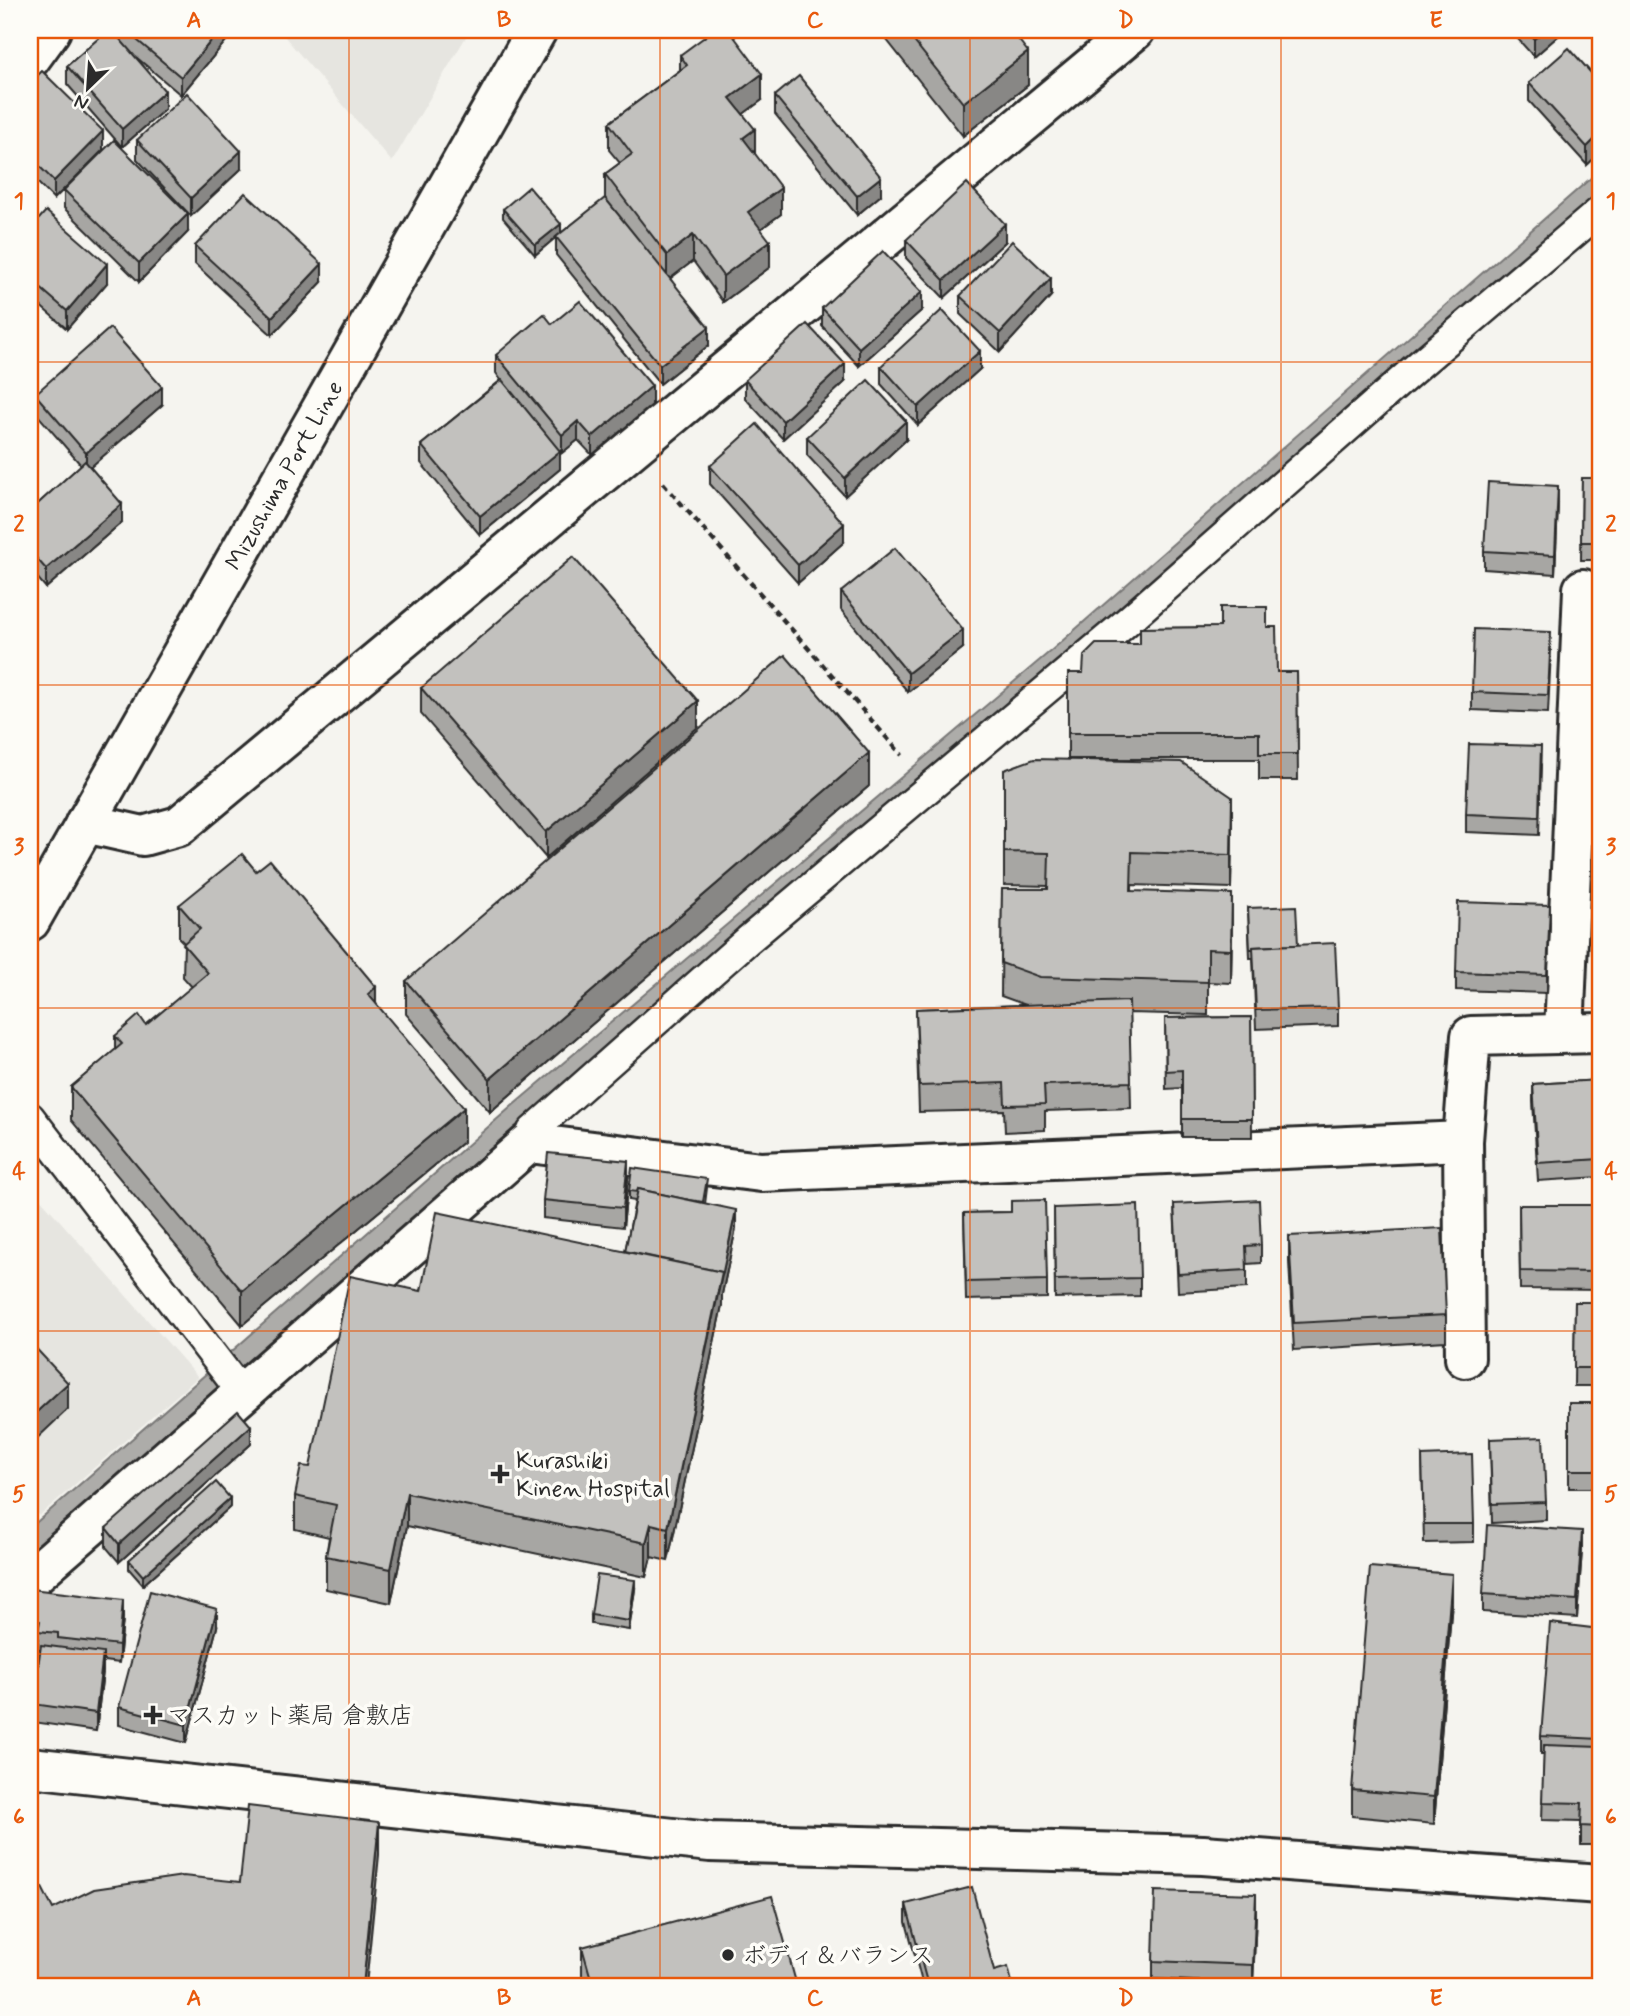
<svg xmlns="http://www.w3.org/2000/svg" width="1630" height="2016" viewBox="0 0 1630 2016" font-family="Mynerve,'Klee One',sans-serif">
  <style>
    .built { fill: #e6e5e0 }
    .water { fill: #adaca9; stroke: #797877; stroke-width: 2 }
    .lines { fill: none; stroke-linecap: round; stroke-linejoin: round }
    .service-casing { stroke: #2b2b2b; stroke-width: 33 }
    .minor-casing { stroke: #2b2b2b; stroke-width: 44 }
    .secondary-casing { stroke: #2b2b2b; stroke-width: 44 }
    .path { stroke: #2b2b2b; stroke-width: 4.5; stroke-dasharray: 7 5; stroke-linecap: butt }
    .service { stroke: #fdfcf7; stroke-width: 28 }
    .minor { stroke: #fdfcf7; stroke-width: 38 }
    .secondary { stroke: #fdfcf7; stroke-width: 38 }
    .wall { fill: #a7a6a3; stroke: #2b2b2b; stroke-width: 2 }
    .shaded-wall { fill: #888785; stroke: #2b2b2b; stroke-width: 2 }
    .building { fill: #c2c1be; stroke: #2b2b2b; stroke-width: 2 }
    .grid { fill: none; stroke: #e8590c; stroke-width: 2; stroke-opacity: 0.55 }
    .poi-dot { fill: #2b2b2b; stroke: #fdfcf7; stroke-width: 2.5 }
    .labels { text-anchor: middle; stroke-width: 7; stroke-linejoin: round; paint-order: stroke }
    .street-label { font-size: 24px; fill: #2b2b2b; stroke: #fdfcf7 }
    .poi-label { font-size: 24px; fill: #2b2b2b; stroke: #fdfcf7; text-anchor: start }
    .neatline { fill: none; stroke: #e8590c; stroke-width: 2.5 }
    .grid-label { font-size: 23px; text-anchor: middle; font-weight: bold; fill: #e8590c }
  </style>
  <rect width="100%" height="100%" fill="#f5f4ef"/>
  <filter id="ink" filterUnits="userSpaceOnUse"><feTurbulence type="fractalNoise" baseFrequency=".0143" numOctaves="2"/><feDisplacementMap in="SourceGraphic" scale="14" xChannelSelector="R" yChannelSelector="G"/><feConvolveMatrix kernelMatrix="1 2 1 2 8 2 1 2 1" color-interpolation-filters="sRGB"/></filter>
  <g filter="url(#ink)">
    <!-- built -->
    <g class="built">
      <polygon points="279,30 470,30 392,162"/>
      <polygon points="30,1187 198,1377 39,1516 30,1506"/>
    </g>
    <!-- water -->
    <polygon class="water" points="1600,170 1600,191 1061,661 522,1121 238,1374 30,1551 30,1528 511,1107 1053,649"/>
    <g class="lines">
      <defs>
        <g id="service">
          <polyline points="30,1117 242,1393"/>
          <polyline points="529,1143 532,1131 748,940 1122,626 1420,364 1600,211"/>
        </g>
        <g id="minor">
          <polyline points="30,59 51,30"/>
          <polyline points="85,823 143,836 179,826 1135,30"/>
          <polyline points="1564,1033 1583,589"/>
          <polyline points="1465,1358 1463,1141 1471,1036 1600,1033"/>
          <polyline points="30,1579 529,1143 761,1172 1463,1141"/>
          <polyline points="30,1767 710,1842 1203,1855 1600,1884"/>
        </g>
        <g id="secondary">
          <path id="s1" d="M 30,921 L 537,30"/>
        </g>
      </defs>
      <!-- service casing -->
      <use href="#service" class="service-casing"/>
      <!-- minor casing -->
      <use href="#minor" class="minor-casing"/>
      <!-- secondary casing -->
      <use href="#secondary" class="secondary-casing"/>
      <!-- path -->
      <polyline class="path" points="663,483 902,755"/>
      <!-- service -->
      <use href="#service" class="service"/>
      <!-- minor -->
      <use href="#minor" class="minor"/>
      <!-- secondary -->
      <use href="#secondary" class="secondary"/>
    </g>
    <!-- wall -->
    <g class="wall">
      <polygon points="103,30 231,30 231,35 181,95 136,57 165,109 122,147 67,84 67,66 106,32"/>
      <polygon points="879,30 1018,30 1014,33 1028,85 963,136"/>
      <polygon points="1510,30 1565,30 1534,57"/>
      <polygon points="680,55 762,100 743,114 755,154 781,214 761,229 770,267 723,302 693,261 670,278 709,345 660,384 556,255 556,237 535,255 503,218 503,209 561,233 605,199 605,174 620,163 609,150 609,123 680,70"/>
      <polygon points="30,83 103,150 54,199 30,175"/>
      <polygon points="1529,83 1600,83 1600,153 1587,165 1529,101"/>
      <polygon points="775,96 881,195 857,215 775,114"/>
      <polygon points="137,140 241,169 191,216 137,159"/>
      <polygon points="64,190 188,232 139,282 64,208"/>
      <polygon points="30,229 107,283 67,329 30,297"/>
      <polygon points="906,240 1005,242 944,298 906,258"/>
      <polygon points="195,246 322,282 272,335 195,264"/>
      <polygon points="960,296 1051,296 1000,352 960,314"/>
      <polygon points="822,308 922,310 859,366 822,326"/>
      <polygon points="552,324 652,405 592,455 578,440 562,453 560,451 560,469 480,535 421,463 421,445 501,380 496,373 496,355"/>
      <polygon points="881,366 980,369 918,425 881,384"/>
      <polygon points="745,380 845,382 783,439 745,398"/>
      <polygon points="35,394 162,405 90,467 122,522 46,588 30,569 30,511 81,465 35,412"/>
      <polygon points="807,437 906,440 845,496 807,455"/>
      <polygon points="710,466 844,542 798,583 710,484"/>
      <polygon points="1582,478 1600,478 1600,560 1581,560"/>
      <polygon points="1558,504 1555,574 1484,569 1484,551"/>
      <polygon points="841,592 963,648 908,692 841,610"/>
      <polygon points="1267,627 1277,672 1297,672 1298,780 1259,780 1259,759 1068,759 1068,673 1083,673 1140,644 1140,628"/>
      <polygon points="1551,650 1548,713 1472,710 1472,692"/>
      <polygon points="421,688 698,727 546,858 421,714"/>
      <polygon points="1541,765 1539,835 1466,832 1466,814"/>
      <polygon points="1004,770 1232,830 1231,888 1132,885 1132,891 1232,927 1231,983 1208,982 1208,1015 1129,1013 1131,1108 1045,1111 1045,1130 1005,1132 1004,1110 919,1112 916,1009 1026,1005 1001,996 1002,889 1048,889 1048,886 1004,885"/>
      <polygon points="869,786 490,1112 406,1014 406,981"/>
      <polygon points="256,871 376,1004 464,1141 242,1325 71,1120 71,1087 115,1050 115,1036 146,1025 192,987 183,977 184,943 179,938 179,905"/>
      <polygon points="1600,896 1600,984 1596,984"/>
      <polygon points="1248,908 1298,945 1338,1008 1338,1026 1256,1029 1253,958 1250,958"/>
      <polygon points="1550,923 1547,993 1456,990 1456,972"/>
      <polygon points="1251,1017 1252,1137 1182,1137 1182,1088 1166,1089 1165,1018"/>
      <polygon points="1600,1080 1600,1177 1538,1181 1533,1102 1533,1084"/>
      <polygon points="628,1179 623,1227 543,1218 543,1200"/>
      <polygon points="707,1188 705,1204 736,1228 722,1294 722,1305 668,1561 651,1557 646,1577 407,1526 391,1603 326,1589 326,1556 329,1537 295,1529 295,1496 310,1467 421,1291 625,1252 635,1201 629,1200 629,1191"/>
      <polygon points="1011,1201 1047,1280 1047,1298 966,1300 964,1213 1011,1212"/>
      <polygon points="1174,1204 1261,1245 1261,1263 1247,1264 1247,1288 1178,1292"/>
      <polygon points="1519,1205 1600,1205 1600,1290 1520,1289"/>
      <polygon points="1054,1208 1140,1278 1140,1296 1055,1298"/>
      <polygon points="1289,1236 1446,1315 1446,1341 1294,1350 1289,1262"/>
      <polygon points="1575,1302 1600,1302 1600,1386 1574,1386"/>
      <rect x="1569" y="1403" width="31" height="85"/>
      <polygon points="1490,1439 1546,1502 1546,1520 1492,1523"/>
      <polygon points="251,1444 119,1562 106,1547 106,1528"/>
      <polygon points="1422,1456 1474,1524 1474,1542 1424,1543"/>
      <polygon points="230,1507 143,1585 129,1569 129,1560"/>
      <polygon points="1582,1550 1577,1618 1483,1612 1483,1594"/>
      <polygon points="635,1589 629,1630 591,1624 591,1615"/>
      <polygon points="1452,1600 1434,1824 1352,1816 1352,1790"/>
      <polygon points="30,1603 123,1618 119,1663 103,1661 103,1671 96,1731 33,1722 33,1704 40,1649 38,1649 38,1639 30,1638"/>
      <polygon points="217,1627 186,1743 119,1725 119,1707"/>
      <polygon points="1600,1629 1600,1845 1581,1845 1581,1821 1542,1820 1544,1754 1541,1754 1541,1736"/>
      <polygon points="906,1904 994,1971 1013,1986 923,1986 906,1922"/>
      <polygon points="1256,1913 1253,1984 1153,1979 1153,1961"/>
      <polygon points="582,1947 797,1986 584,1986 582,1980"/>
    </g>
    <!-- shaded-wall -->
    <g class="shaded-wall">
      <polygon points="220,30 231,30 231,35 181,95 181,77"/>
      <polygon points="1545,30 1565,30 1534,57 1534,39"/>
      <polygon points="1028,52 1028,85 963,136 963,103"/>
      <polygon points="762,74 762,100 730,124 730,98"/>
      <polygon points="165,91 165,109 122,147 122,129"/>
      <polygon points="755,129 755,155 743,138"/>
      <polygon points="103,131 103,150 54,199 54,181"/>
      <polygon points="1600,134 1600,153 1587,165 1587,147"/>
      <polygon points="241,151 241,169 191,216 191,198"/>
      <polygon points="881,177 881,195 857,215 857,196"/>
      <polygon points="781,188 781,214 748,238 748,212"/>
      <polygon points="33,194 33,212 30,217 30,199"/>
      <polygon points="188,214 188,232 139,282 139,263"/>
      <polygon points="561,224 561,233 535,255 535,245"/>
      <polygon points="1005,224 1005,242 944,298 944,280"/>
      <polygon points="693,235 693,261 667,281 667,255"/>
      <polygon points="770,241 770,267 723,302 723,276"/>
      <polygon points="107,264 107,283 67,329 67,311"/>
      <polygon points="322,264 322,282 272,335 272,317"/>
      <polygon points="1051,278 1051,296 1000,352 1000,333"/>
      <polygon points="922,292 922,310 859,366 859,348"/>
      <polygon points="709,327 709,345 660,384 660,365"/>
      <polygon points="980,351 980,369 918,425 918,407"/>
      <polygon points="845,364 845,382 783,439 783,421"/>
      <polygon points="652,386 652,405 592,455 592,437"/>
      <polygon points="162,387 162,405 86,471 86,453"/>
      <polygon points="578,421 578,440 562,453 562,435"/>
      <polygon points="906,421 906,440 845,496 845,478"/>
      <polygon points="560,451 560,469 480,535 480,516"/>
      <polygon points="1558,486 1558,504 1555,574 1555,555"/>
      <polygon points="122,504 122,522 46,588 46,569"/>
      <polygon points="844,524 844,542 798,583 798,565"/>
      <polygon points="963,630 963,648 908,692 908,673"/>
      <polygon points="698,701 698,727 546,858 546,832"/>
      <polygon points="869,753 869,786 490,1112 490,1079"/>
      <polygon points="1232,797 1232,830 1231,888 1231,855"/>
      <polygon points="1232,894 1232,927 1231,983 1231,950"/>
      <polygon points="1550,905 1550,923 1547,993 1547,975"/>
      <polygon points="376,987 376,1020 368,994"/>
      <polygon points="464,1108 464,1141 242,1325 242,1291"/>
      <polygon points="628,1161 628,1179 623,1227 623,1208"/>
      <polygon points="736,1210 736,1228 722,1294 722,1305 668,1561 668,1528"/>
      <polygon points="68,1383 68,1409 30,1445 30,1418"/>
      <polygon points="251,1426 251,1444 119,1562 119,1544"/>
      <polygon points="407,1493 407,1526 391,1603 391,1569"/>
      <polygon points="230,1498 230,1507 143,1585 143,1576"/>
      <polygon points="651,1524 651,1557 646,1577 646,1543"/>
      <polygon points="1582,1531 1582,1550 1577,1618 1577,1600"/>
      <polygon points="1452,1574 1452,1600 1434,1824 1434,1797"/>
      <polygon points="635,1580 635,1589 629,1630 629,1621"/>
      <polygon points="123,1600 123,1618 119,1663 119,1645"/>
      <polygon points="217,1609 217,1627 186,1743 186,1725"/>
      <polygon points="103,1653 103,1671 96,1731 96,1713"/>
      <polygon points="379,1822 379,1855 366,1986 363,1986"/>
      <polygon points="1256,1894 1256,1913 1253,1984 1253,1965"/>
    </g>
    <!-- building -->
    <g class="building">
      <polygon points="108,30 112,30 165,91 122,129 67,66"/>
      <polygon points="125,30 220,30 181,77"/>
      <polygon points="714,30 729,30 762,74 730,98 755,129 743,138 781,188 748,212 770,241 723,276 693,235 667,255 605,174 632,154 609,123 687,65 680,55"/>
      <polygon points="905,30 1011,30 1028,52 963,103"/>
      <polygon points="1526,30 1545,30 1534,39"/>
      <polygon points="1569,48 1600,83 1600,134 1587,147 1529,83"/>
      <polygon points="42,71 103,131 54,181 30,157 30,83"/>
      <polygon points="799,76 881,177 857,196 775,96"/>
      <polygon points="187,93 241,151 191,198 137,140"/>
      <polygon points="114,140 188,214 139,263 64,190"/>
      <polygon points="967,183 1005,224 944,280 906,240"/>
      <polygon points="529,187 561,224 535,245 503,209"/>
      <polygon points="245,193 322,264 272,317 195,246"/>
      <polygon points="605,198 709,327 660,365 556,237"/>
      <polygon points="46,211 107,264 67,311 30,279 30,229"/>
      <polygon points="1012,241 1051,278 1000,333 960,296"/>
      <polygon points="883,251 922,292 859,348 822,308"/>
      <polygon points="580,301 652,386 592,437 578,421 562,435 496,355 544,314 552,324"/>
      <polygon points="942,310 980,351 918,407 881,366"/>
      <polygon points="807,324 845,364 783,421 745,380"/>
      <polygon points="110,328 162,387 86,453 35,394"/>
      <polygon points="502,380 560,451 480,516 421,445"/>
      <polygon points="868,380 906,421 845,478 807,437"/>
      <polygon points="757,424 844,524 798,565 710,466"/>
      <polygon points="85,461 122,504 46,569 30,551 30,511"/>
      <polygon points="1582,478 1600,478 1600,542 1581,542"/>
      <polygon points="1488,482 1558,486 1555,555 1484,551"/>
      <polygon points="895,548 963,630 908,673 841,592"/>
      <polygon points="573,557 698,701 546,832 421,688"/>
      <polygon points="1220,607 1267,607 1267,627 1276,627 1277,672 1297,672 1298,754 1259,754 1259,733 1068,733 1068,673 1083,673 1084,656 1096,644 1140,644 1140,628 1220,627"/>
      <polygon points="1474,629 1551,632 1548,695 1472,692"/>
      <polygon points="785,655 869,753 490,1079 406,981"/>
      <polygon points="1469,744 1541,746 1539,817 1466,814"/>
      <polygon points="1034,759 1181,762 1232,797 1231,855 1132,852 1131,891 1232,894 1231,950 1208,949 1208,982 1040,977 1001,963 1002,889 1048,889 1049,853 1004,852 1004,770"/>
      <polygon points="242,854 256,871 270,860 376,987 368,994 464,1108 242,1291 71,1087 122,1044 115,1036 139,1015 146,1025 208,973 183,944 200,929 179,905"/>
      <polygon points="1598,896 1600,896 1600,966 1596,966"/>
      <polygon points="1458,902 1550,905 1547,975 1456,972"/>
      <polygon points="1296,906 1298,945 1253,947 1253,949 1250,949 1248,908"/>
      <polygon points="1335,943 1338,1008 1256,1010 1253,947"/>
      <polygon points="1129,1001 1131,1082 1044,1085 1045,1104 1005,1105 1004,1083 919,1086 916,1009"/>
      <polygon points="1251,1017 1252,1119 1182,1119 1182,1070 1166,1071 1165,1018"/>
      <polygon points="1600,1080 1600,1159 1538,1163 1533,1084"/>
      <polygon points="548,1153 628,1161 623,1208 543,1200"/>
      <polygon points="632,1168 707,1179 703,1202 684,1199 638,1189 637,1192 629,1191"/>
      <polygon points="638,1189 736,1210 722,1276 722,1272 625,1251"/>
      <polygon points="1045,1200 1047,1280 966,1282 964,1213 1011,1212 1011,1201"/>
      <polygon points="1259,1200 1261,1245 1246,1246 1247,1270 1178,1274 1174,1204"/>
      <polygon points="1138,1205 1140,1278 1055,1280 1054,1208"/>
      <polygon points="1519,1205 1600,1205 1600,1272 1520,1271"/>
      <polygon points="437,1212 722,1272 668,1528 651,1524 646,1543 407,1493 391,1569 326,1556 336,1505 295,1496 301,1466 310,1467 350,1276 421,1291"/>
      <polygon points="1442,1228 1446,1315 1294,1323 1289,1236"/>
      <polygon points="1575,1302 1600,1302 1600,1368 1574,1368"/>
      <polygon points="30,1342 68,1383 30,1418"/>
      <rect x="1569" y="1403" width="31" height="67"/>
      <polygon points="238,1411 251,1426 119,1544 106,1528"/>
      <polygon points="1543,1437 1546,1502 1492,1504 1490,1439"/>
      <polygon points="1472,1454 1474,1524 1424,1524 1422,1456"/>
      <polygon points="216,1482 230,1498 143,1576 129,1560"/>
      <polygon points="1487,1525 1582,1531 1577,1600 1483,1594"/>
      <polygon points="1370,1567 1452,1574 1434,1797 1352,1790"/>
      <polygon points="597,1575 635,1580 629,1621 591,1615"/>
      <polygon points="31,1589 123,1600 119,1645 58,1638 58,1633 38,1631 40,1621 30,1619"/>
      <polygon points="150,1591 217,1609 186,1725 119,1707"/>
      <polygon points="1550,1623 1600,1629 1600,1739 1541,1736"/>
      <polygon points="41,1645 103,1653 96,1713 33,1704"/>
      <polygon points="1544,1745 1600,1747 1600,1827 1581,1826 1582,1803 1542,1802"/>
      <polygon points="248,1806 379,1822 363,1986 30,1986 30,1864 53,1909 94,1889 183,1876 240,1882"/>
      <polygon points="972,1887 994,1971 1008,1967 1013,1986 928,1986 906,1904"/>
      <polygon points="1155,1891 1256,1894 1253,1965 1153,1961"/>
      <polygon points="772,1896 797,1986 593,1986 582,1947"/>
    </g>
  </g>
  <!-- grid -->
  <path class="grid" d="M 349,30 L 349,1986M 660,30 L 660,1986M 970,30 L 970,1986M 1281,30 L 1281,1986M 30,362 L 1600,362M 30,685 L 1600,685M 30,1008 L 1600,1008M 30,1331 L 1600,1331M 30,1654 L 1600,1654"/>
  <!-- markers -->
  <g class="poi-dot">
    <path d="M496.5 1463.5h7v7h7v7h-7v7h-7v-7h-7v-7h7z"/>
    <path d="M149.5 1704.5h7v7h7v7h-7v7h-7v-7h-7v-7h7z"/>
    <circle cx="728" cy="1955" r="7"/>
  </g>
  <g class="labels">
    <!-- street labels -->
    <g class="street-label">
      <text dy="8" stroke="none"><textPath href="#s1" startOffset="513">Mizushima Port Line</textPath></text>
    </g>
    <!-- poi labels -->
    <g class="poi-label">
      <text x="516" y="1468">Kurashiki<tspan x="516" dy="28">Kinen Hospital</tspan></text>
      <text x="167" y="1723">マスカット薬局 倉敷店</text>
      <text x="742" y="1963">ボディ＆バランス</text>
    </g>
  </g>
  <!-- margin -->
  <rect width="1630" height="2016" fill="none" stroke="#fdfcf7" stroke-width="77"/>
  <!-- north arrow -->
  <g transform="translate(88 88) rotate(205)" stroke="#fdfcf7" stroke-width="5" paint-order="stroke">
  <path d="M0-5L12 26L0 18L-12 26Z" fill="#2b2b2b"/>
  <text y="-10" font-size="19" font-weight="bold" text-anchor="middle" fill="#2b2b2b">N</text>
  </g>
  <rect x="38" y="38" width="1554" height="1940" class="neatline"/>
  <g class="grid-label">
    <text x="194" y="27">A</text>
    <text x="504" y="27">B</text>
    <text x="815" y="27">C</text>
    <text x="1126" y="27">D</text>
    <text x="1436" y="27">E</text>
    <text x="19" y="208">1</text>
    <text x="1611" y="208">1</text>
    <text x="19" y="531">2</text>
    <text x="1611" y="531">2</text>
    <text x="19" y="854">3</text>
    <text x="1611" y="854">3</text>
    <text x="19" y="1178">4</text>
    <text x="1611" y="1178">4</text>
    <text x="19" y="1501">5</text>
    <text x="1611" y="1501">5</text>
    <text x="19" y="1824">6</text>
    <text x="1611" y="1824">6</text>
    <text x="194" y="2005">A</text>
    <text x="504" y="2005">B</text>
    <text x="815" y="2005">C</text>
    <text x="1126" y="2005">D</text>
    <text x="1436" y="2005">E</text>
  </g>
</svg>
